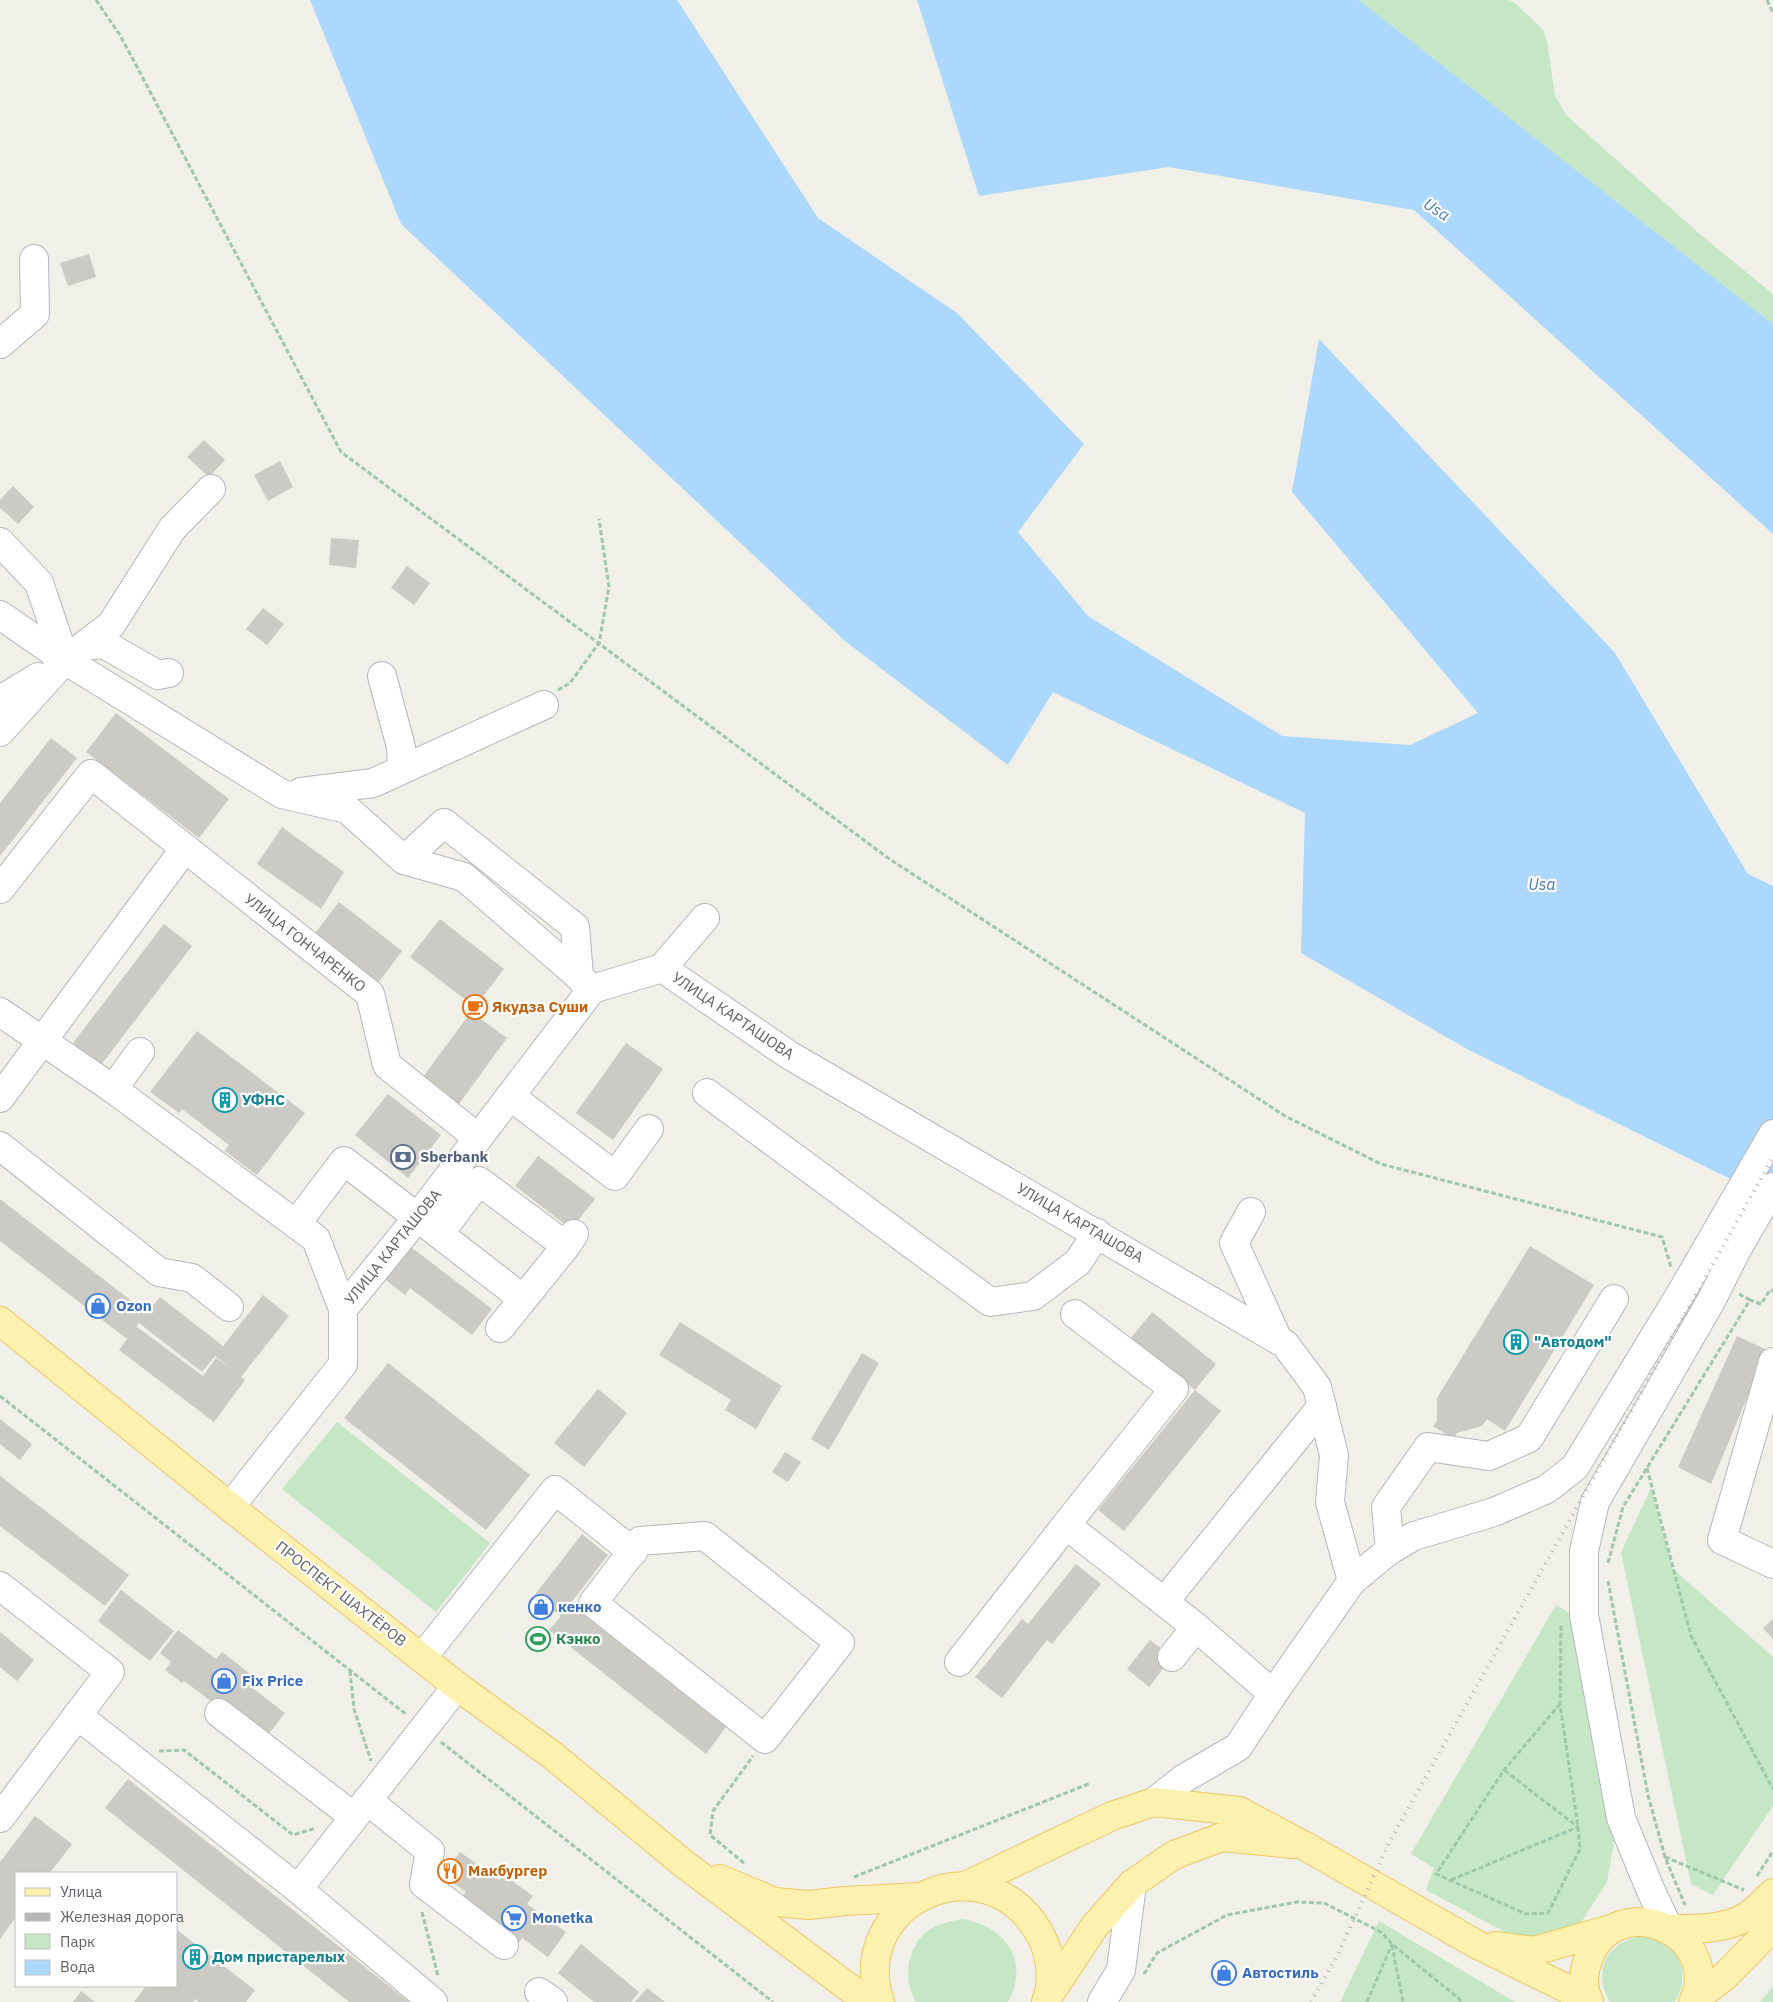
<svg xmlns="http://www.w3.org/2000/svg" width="1773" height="2002" viewBox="0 0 1773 2002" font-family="'IBM Plex Sans',sans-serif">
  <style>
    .green { fill: #c5e7c6 }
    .water { fill: #acd8fd }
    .building { fill: #cccac4; fill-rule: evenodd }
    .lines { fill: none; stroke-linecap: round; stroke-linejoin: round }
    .minor-casing { stroke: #b5b7bb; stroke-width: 30 }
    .major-casing { stroke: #eec863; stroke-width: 30 }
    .path { stroke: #9fc7ab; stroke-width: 3; stroke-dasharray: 5 2.5; stroke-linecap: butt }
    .minor { stroke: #fff; stroke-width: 28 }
    .major { stroke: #fdf1b0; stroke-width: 28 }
    .rail { stroke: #b6b6b7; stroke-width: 4; stroke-dasharray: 1 6; stroke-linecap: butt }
    .labels { text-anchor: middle; stroke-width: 4.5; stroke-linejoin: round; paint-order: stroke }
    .street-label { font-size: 15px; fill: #5f6267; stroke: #fff }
    .food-label { font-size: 15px; font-weight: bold; fill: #c56008; stroke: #fff; text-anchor: start }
    .culture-label { font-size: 15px; font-weight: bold; fill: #0d838f; stroke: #fff; text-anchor: start }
    .service-label { font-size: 15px; font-weight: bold; fill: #4e5e75; stroke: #fff; text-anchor: start }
    .shop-label { font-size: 15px; font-weight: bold; fill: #366cbe; stroke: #fff; text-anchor: start }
    .leisure-label { font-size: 15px; font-weight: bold; fill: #27864d; stroke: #fff; text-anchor: start }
    .water-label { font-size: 16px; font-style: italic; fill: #4778af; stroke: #fff }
  </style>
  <rect width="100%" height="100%" fill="#f0efe8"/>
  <!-- green -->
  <g class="green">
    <polygon points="1359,0 1509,0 1515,3 1543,30 1547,41 1555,96 1567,116 1702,236 1773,294 1773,324"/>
    <polygon points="337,1422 490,1543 436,1612 282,1489"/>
    <polygon points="1651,1488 1673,1569 1773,1657 1773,1806 1713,1895 1691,1884 1621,1552"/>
    <polygon points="1556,1605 1573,1615 1615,1836 1607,1882 1582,1921 1553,1938 1522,1941 1426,1890 1434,1868 1411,1854"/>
    <path d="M 963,1919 C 1006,1927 1030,1961 1008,2002 L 916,2002 C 902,1980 907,1945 929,1930 C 940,1923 951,1921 963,1919 Z"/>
    <polygon points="1379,1921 1515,2002 1340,2002"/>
    <path d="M 1637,1937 C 1675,1936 1694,1969 1675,2002 L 1610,2002 C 1593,1974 1604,1945 1637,1937 Z"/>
    <polygon points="1773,1986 1773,2002 1760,2002"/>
  </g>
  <!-- water -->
  <g class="water">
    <polygon points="310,0 677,0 818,218 957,313 1084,444 1018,532 1088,616 1282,736 1410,745 1478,713 1292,492 1319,339 1615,653 1748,874 1773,886 1773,1200 1467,1049 1301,953 1305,813 1053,692 1008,765 845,641 401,224"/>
    <polygon points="917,0 1359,0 1773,324 1773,534 1414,210 1169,167 979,196"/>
  </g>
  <!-- building -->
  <g class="building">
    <polygon points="89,254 96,277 68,286 60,263"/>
    <polygon points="204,440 225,460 209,477 187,457"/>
    <polygon points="280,461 293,487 268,501 254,475"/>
    <polygon points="13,486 34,507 18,524 0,508 0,500"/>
    <polygon points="331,538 359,540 356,568 329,565"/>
    <polygon points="407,566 430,583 414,605 391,588"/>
    <polygon points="263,608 284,624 267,645 246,629"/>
    <polygon points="116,713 229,799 199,838 86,752"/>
    <polygon points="51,738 77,758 0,856 0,803"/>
    <polygon points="282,827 344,872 321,909 257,864"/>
    <polygon points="339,902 402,951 373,990 309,941"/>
    <polygon points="440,919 504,969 475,1007 410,957"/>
    <polygon points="164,924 192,946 101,1065 73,1043"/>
    <polygon points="471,1012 507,1038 459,1104 423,1077"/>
    <polygon points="197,1031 305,1113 257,1175 225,1151 229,1145 182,1109 179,1113 150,1092"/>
    <polygon points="626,1043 663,1069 613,1140 576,1113"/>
    <polygon points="388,1094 441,1135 408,1178 355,1135"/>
    <polygon points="538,1156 595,1199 571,1229 515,1186"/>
    <path d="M 0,1199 L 147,1313 L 160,1297 L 223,1346 L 263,1295 L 289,1316 L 241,1377 L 245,1380 L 214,1422 L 119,1350 L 127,1339 L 0,1241 ZM 139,1323 L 202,1372 L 215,1356 L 232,1369 L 216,1358 L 203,1376 L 136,1326 Z"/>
    <polygon points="407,1244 492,1309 472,1335 410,1288 405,1295 382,1277"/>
    <polygon points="1530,1246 1594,1285 1505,1431 1487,1419 1482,1426 1457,1433 1453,1439 1433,1426 1437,1421 1437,1398"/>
    <polygon points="1152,1312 1216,1364 1195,1390 1131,1338"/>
    <polygon points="680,1322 782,1386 756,1429 725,1410 731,1400 659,1355"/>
    <polygon points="1737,1336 1767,1350 1711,1484 1678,1467"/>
    <polygon points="862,1353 879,1363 829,1450 811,1439"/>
    <polygon points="388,1363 530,1475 486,1530 344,1418"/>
    <polygon points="598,1389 627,1413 584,1467 554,1443"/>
    <polygon points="1195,1390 1221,1411 1124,1531 1098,1510"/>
    <polygon points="0,1419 32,1444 20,1460 0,1444"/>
    <polygon points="785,1452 801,1462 788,1482 772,1472"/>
    <polygon points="0,1476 129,1575 105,1606 0,1526"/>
    <polygon points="582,1534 608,1555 570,1604 726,1727 706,1754 549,1630 561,1616 534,1596"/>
    <polygon points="1076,1564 1101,1584 1052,1644 1047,1640 1002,1698 975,1677 1022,1619 1028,1624"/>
    <polygon points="121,1590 174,1631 150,1661 98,1621"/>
    <polygon points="1773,1619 1773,1639 1763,1628"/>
    <polygon points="178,1630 216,1659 222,1652 253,1676 247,1684 285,1713 268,1735 238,1721 184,1681 182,1683 165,1670 171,1662 160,1653"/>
    <polygon points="0,1632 34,1660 17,1681 0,1667"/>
    <polygon points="1150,1640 1172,1657 1149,1687 1127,1669"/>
    <polygon points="128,1779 409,2002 349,2002 105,1808"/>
    <polygon points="35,1816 72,1844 50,1873 16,1873 16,1917 0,1939 0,1862"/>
    <polygon points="460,1852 499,1880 504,1875 533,1896 527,1904 566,1932 548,1957 522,1938 517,1945 458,1902 466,1892 443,1875"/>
    <polygon points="176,1929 255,1990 246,2002 199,2002 195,1999 193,2002 134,2002 146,1986 176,1986"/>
    <polygon points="581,1944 639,1992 631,2002 594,2002 558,1973"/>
    <polygon points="647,1988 665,2002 635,2002"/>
    <polygon points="81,1991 95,2002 73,2002"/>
  </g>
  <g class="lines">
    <defs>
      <g id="minor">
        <polyline points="0,344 35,314 34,259"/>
        <polyline points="0,542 39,583 65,660"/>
        <polyline points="0,615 65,660 282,794 347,809 404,860 464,877 574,972 592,989 417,1218 343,1309 343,1364 230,1507"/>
        <polyline points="84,646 104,644 158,675 169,673"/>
        <polyline points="382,676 401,747 402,769"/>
        <polyline points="0,700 38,677"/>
        <polyline points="0,732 65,660 111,625 172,529 211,489"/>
        <polyline points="301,792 373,783 544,705"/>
        <polyline points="404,860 444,823 575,927 579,976"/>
        <polyline points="0,889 91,774 370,994 387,1065 478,1138"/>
        <polyline points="662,968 789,1055 1285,1344 1317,1387 1334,1455 1330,1502 1352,1581"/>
        <polyline points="592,989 662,968 705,918"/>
        <polyline points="0,1012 113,1089 316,1239 343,1309"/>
        <polyline points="113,1089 140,1052"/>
        <polyline points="707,1093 990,1302 1033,1296 1078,1262 1097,1233"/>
        <polyline points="510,1096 615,1176 649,1129"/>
        <polyline points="0,1098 185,848"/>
        <polyline points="0,1146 159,1272 192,1278 229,1307"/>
        <polyline points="1251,1212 1234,1243 1278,1340"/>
        <polyline points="296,1224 344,1161 439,1234 479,1181 566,1246 574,1234"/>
        <polyline points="439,1234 522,1298"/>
        <polyline points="1075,1314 1174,1389 1066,1525 1196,1627 1273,1694"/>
        <polyline points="500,1328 566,1246"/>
        <polyline points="1773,1362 1722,1540 1773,1564"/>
        <polygon points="705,1536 840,1643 765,1739 593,1603 640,1541"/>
        <polyline points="1390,1550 1386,1507 1428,1447 1489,1456 1529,1438 1614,1299"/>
        <polyline points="0,1586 110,1672 0,1818"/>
        <polyline points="1164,1602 1322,1406"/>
        <polyline points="1172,1657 1196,1627"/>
        <polyline points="422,1658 555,1490 633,1552"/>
        <polyline points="959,1662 1066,1525"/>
        <polyline points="219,1713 354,1817"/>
        <polyline points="77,1715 298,1889 457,1686"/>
        <polyline points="367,1800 430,1851 424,1884 504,1945"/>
        <polyline points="1154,1802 1183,1779 1238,1747 1273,1694 1352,1581 1390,1550 1414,1536 1494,1512 1547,1489 1575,1467 1681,1293 1773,1134"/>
        <polyline points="298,1889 433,2002"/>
        <polyline points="1669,1929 1651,1891 1621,1818 1584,1615 1584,1551 1595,1502 1711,1301 1736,1251 1773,1187"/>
        <polyline points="539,1992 553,2002"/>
        <polyline points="1102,2002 1121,1970 1132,1884"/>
      </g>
      <g id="major">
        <polyline points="0,1321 230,1507 457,1686 552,1755 684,1864 868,2002"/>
        <polyline points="720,1879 775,1902 809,1905 845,1901 919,1897"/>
        <polyline points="965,1886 1112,1816 1154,1802 1239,1811 1305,1846 1476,1944 1588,1999"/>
        <path d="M 1669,1929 C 1693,1929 1724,1930 1746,1917 C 1756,1911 1764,1901 1773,1893"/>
        <polyline points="1495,1946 1534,1951 1611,1929"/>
        <polyline points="1049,1995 1094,1927 1132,1884 1174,1855 1222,1837 1292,1844"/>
        <polyline points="1695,1999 1725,1976 1767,1933 1773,1916"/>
        <path d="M 880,2002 C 846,1899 989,1838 1041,1936 C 1051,1955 1054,1982 1046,2002"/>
        <path d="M 1589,2002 C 1582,1988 1583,1971 1589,1957 C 1618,1886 1725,1935 1693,2002"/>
      </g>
    </defs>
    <!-- minor casing -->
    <use href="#minor" class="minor-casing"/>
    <!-- major casing -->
    <use href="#major" class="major-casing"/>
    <!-- path -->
    <g class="path">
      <polyline points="96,0 120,35 341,452 888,858 1285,1116 1381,1164 1662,1237 1671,1267"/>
      <polyline points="1767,0 1773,13"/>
      <polyline points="558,690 570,683 599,643 609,587 599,519"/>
      <polyline points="1739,1294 1750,1300"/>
      <polyline points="0,1396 407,1715"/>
      <polyline points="1647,1468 1691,1636 1773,1789"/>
      <polyline points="1608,1563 1623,1507 1750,1300 1761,1304 1770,1290 1773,1291"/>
      <polyline points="1608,1581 1648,1795 1665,1857 1685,1905"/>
      <polyline points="350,1671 354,1709 371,1761"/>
      <polyline points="1560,1704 1504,1770 1436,1874 1526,1914 1548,1913 1580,1849 1578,1827 1560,1704 1561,1625"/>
      <polyline points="441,1742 773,2002"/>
      <polyline points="159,1751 184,1750 293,1835 316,1828"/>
      <polyline points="1665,1857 1744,1890"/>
      <polyline points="744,1863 710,1835 713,1811 753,1756"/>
      <polyline points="1757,1876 1773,1851"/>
      <polyline points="854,1877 1091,1783"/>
      <polyline points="1451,1880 1578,1827 1504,1770"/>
      <polyline points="422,1912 438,1976"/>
      <polyline points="1392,1945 1403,2002"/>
      <polyline points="1144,1974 1157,1953 1227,1915 1297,1902 1324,1903 1381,1932 1392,1944 1463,2002"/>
      <polyline points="1367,2002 1392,1944"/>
    </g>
    <!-- minor -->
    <use href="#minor" class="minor"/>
    <!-- major -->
    <use href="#major" class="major"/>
    <!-- rail -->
    <polyline class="rail" points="1311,2002 1338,1954 1390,1841 1773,1157"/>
  </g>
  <!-- icons -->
  <defs>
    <symbol id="cafe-ring" viewBox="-11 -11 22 22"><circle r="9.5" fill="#fff" stroke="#e8710a" stroke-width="1.5"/><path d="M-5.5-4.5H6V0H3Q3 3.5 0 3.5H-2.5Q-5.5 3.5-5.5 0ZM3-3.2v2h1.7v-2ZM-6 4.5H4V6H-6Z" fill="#e8710a"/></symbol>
    <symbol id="building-ring" viewBox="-11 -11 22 22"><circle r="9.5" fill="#fff" stroke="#0f9aa8" stroke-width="1.5"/><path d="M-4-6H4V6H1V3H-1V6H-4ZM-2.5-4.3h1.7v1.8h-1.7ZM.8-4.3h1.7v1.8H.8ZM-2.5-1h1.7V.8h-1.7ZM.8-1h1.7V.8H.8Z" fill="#0f9aa8"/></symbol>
    <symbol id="bank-ring" viewBox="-11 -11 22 22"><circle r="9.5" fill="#fff" stroke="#5c6f8a" stroke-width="1.5"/><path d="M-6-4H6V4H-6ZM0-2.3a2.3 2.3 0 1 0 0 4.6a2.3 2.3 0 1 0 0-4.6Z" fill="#5c6f8a"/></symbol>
    <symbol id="shop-ring" viewBox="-11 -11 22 22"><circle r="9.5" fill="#fff" stroke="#3f7fe0" stroke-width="1.5"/><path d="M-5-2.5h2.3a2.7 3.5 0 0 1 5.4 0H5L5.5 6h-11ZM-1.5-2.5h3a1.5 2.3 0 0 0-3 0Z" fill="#3f7fe0"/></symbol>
    <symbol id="stadium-ring" viewBox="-11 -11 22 22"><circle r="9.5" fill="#fff" stroke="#2e9e5b" stroke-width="1.5"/><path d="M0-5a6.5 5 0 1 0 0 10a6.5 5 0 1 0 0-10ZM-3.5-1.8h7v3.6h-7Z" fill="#2e9e5b"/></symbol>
    <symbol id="restaurant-ring" viewBox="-11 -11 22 22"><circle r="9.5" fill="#fff" stroke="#e8710a" stroke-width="1.5"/><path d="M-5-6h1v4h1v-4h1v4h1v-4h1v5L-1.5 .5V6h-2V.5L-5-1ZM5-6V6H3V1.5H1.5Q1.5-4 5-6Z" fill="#e8710a"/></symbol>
    <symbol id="supermarket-ring" viewBox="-11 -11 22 22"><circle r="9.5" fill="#fff" stroke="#3f7fe0" stroke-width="1.5"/><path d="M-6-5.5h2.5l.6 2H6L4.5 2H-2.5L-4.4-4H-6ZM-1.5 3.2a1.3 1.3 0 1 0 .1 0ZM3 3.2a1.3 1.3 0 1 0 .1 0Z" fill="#3f7fe0"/></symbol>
  </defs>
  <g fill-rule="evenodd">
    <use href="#cafe-ring" x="461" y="993" width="28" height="28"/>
    <use href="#building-ring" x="211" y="1086" width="28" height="28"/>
    <use href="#bank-ring" x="389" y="1143" width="28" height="28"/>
    <use href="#shop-ring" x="84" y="1292" width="28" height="28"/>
    <use href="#building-ring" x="1502" y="1328" width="28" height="28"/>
    <use href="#shop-ring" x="527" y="1593" width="28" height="28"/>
    <use href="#stadium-ring" x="524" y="1625" width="28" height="28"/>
    <use href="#shop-ring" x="210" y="1667" width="28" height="28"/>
    <use href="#restaurant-ring" x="436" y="1857" width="28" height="28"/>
    <use href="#supermarket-ring" x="500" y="1904" width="28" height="28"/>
    <use href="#building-ring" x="181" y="1943" width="28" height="28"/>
    <use href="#shop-ring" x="1210" y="1959" width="28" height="28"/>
  </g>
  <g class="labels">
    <!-- street labels -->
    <g class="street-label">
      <text transform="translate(305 943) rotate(38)" y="5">УЛИЦА ГОНЧАРЕНКО</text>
      <text transform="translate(733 1016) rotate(34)" y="5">УЛИЦА КАРТАШОВА</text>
      <text transform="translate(1080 1223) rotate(30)" y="5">УЛИЦА КАРТАШОВА</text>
      <text transform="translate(393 1247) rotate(-51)" y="5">УЛИЦА КАРТАШОВА</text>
      <text transform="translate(341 1594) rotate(38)" y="5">ПРОСПЕКТ ШАХТЁРОВ</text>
    </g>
    <!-- food labels -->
    <g class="food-label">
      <text x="492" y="1012">Якудза Суши</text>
      <text x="468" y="1876">Макбургер</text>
    </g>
    <!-- culture labels -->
    <g class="culture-label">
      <text x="242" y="1105">УФНС</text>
      <text x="1534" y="1347">"Автодом"</text>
      <text x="212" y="1962">Дом пристарелых</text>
    </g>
    <!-- service labels -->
    <g class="service-label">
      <text x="420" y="1162">Sberbank</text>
    </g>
    <!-- shop labels -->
    <g class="shop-label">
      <text x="116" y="1311">Ozon</text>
      <text x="558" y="1612">кенко</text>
      <text x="242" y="1686">Fix Price</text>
      <text x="532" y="1923">Monetka</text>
      <text x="1242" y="1978">Автостиль</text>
    </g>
    <!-- leisure labels -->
    <g class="leisure-label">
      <text x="556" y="1644">Кэнко</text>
    </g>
    <!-- water labels -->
    <g class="water-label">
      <text transform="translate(1437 209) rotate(32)" y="6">Usa</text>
      <text x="1542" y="890">Usa</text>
    </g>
  </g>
  <!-- legend -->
  <rect x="15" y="1872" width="162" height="115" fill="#ffffff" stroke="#bfc0c2"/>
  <rect x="25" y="1888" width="25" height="8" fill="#fdf1b0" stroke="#bfc0c2"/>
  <text x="60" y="1897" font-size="15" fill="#5f6267">Улица</text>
  <rect x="25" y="1913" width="25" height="8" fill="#b6b6b7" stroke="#bfc0c2"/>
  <text x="60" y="1922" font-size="15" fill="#5f6267">Железная дорога</text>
  <rect x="25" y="1934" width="25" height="15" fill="#c5e7c6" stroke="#bfc0c2"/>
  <text x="60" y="1947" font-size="15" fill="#5f6267">Парк</text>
  <rect x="25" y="1960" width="25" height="15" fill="#acd8fd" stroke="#bfc0c2"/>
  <text x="60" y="1972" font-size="15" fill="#5f6267">Вода</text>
</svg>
